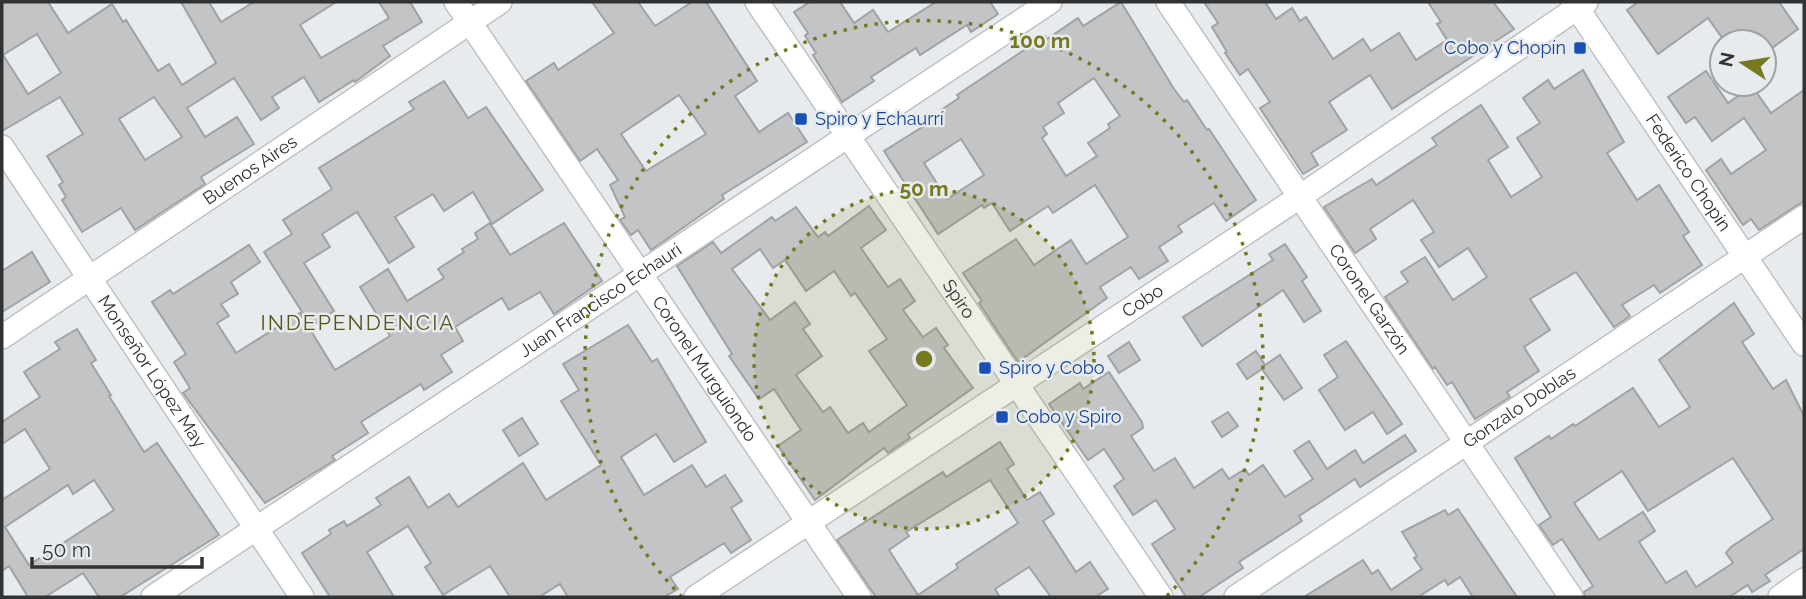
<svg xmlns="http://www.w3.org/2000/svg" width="1806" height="599" viewBox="0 0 1806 599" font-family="Raleway,sans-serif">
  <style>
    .building { fill: #c2c4c6; stroke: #a0a2a4; stroke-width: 2; fill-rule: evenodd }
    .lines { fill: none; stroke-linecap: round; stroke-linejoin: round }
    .street-casing { stroke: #bfc2c4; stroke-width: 26 }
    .street { stroke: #fff; stroke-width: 23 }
    .ring { fill: none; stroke: #777920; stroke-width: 3.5; stroke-dasharray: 3.5 7 }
    .transit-dot { fill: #1a4fb4; stroke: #e8ebed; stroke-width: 2.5 }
    .labels { text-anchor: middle; stroke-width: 5; stroke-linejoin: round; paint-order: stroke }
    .transit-label { font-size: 18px; fill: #164399; stroke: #e8ebed; text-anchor: start }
    .street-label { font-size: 18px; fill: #313233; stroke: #e8ebed }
    .quarter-label { font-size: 21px; letter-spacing: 2px; fill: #54551a; stroke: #e8ebed }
    .centre { fill: #777920; stroke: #e8ebed; stroke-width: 3.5 }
    .ring-label { font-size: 21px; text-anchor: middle; font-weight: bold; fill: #777920; stroke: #e8ebed; stroke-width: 5; stroke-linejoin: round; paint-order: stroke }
  </style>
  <rect width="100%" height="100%" fill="#e8ebed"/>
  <!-- building -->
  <g class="building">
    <path d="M 2,2 L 48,2 L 68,33 L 112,4 L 123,22 L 126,20 L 158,71 L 169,64 L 182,85 L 216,63 L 181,2 L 209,2 L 221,22 L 254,2 L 336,2 L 300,25 L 321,58 L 389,18 L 379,2 L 410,2 L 422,22 L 383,46 L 390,56 L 355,82 L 354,80 L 319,102 L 304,77 L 272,97 L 279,108 L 261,120 L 234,78 L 187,108 L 205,137 L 237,117 L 254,144 L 201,177 L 205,184 L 135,230 L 121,208 L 82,232 L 62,200 L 66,197 L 59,185 L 63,182 L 47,156 L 83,134 L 60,97 L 2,131 ZM 37,34 L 61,73 L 28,94 L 3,55 ZM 154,97 L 182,137 L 145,160 L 119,119 Z"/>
    <path d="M 592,2 L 638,2 L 655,26 L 692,2 L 706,2 L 757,81 L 735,96 L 759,132 L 788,113 L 807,142 L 722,195 L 724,199 L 651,250 L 638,230 L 631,235 L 620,220 L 625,217 L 610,185 L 618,180 L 597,149 L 580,161 L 526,81 L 554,63 L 558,70 L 614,33 ZM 679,95 L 706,134 L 646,171 L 621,134 Z"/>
    <polygon points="810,2 840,2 854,23 873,10 888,32 936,2 990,2 998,14 971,32 967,25 920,55 916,48 871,77 874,81 842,102 813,55 816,53 805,36 808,33 794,12"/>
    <path d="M 1121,2 L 1174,89 L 1184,102 L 1187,100 L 1207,130 L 1209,129 L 1256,200 L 1226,221 L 1214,203 L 1178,226 L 1182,232 L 1159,247 L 1168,261 L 1139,279 L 1131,267 L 1100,287 L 1107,298 L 1018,362 L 979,303 L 982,301 L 963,273 L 1016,239 L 1034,265 L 1071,240 L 1086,264 L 1128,237 L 1095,185 L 1053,213 L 1048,206 L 1010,231 L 992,203 L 984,208 L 982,205 L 938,234 L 884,151 L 943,114 L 941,110 L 959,98 L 957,95 L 1045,36 L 1047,39 L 1078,18 L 1083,26 ZM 1094,78 L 1120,116 L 1108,124 L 1110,128 L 1088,143 L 1097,156 L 1066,176 L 1042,138 L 1047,134 L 1043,127 L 1064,113 L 1058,103 ZM 961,139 L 984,175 L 947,199 L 924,163 Z"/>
    <polygon points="1204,2 1265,2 1276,19 1292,8 1300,21 1306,17 1333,59 1363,39 1371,51 1399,33 1416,60 1447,40 1437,24 1441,22 1428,2 1493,2 1514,29 1392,109 1370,75 1329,102 1347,130 1311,153 1318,165 1303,174 1260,108 1270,102 1248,69 1240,75 1225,53 1227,52 1212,27 1218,23"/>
    <polygon points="1638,2 1779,2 1798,29 1764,54 1764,42 1725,42 1708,18 1658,54 1627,10"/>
    <polygon points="1583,70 1624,142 1607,153 1637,200 1659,185 1689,232 1683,236 1702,265 1660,293 1654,285 1622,305 1630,316 1614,327 1576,272 1530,299 1550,330 1524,347 1539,371 1507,392 1510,397 1475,419 1452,382 1447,385 1435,367 1433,369 1385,297 1408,282 1401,272 1425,257 1453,300 1487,277 1468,248 1439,267 1421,240 1434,232 1413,200 1370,229 1376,239 1355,253 1324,207 1372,179 1376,185 1437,145 1432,138 1481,105 1508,147 1488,160 1511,197 1542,177 1517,138 1540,123 1523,98 1548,80 1554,89"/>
    <polygon points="1706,71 1728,103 1752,86 1771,113 1804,90 1804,201 1759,230 1751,219 1743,225 1706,170 1721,159 1731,174 1766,150 1744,118 1712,141 1695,117 1686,123 1668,97"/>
    <polygon points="444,81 468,118 486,107 543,190 492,224 473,192 444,211 433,194 395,217 414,247 389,263 357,212 322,234 330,247 304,263 334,311 311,326 264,252 292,234 283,220 332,189 319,168 414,109 409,102"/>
    <path d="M 869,206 L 886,230 L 861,248 L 888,287 L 900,279 L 915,301 L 903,310 L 923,337 L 936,328 L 948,345 L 944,348 L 973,388 L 908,434 L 910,438 L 888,453 L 884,448 L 815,500 L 778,446 L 801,430 L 774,389 L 759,399 L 729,356 L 732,354 L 677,266 L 713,242 L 721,253 L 772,217 L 775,221 L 796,207 L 818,237 L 825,232 L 828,236 ZM 760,249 L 773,268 L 785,260 L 806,291 L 834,271 L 851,296 L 855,293 L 887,339 L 869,351 L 907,405 L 869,432 L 863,423 L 848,433 L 830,407 L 823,412 L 796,375 L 822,356 L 803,329 L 810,324 L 795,302 L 770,320 L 732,269 Z"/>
    <polygon points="490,223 510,255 564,223 602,281 554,314 540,292 509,310 502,298 455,327 463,341 441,355 452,372 424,390 421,384 361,422 368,433 332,456 335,460 265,503 183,393 190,388 174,362 186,354 152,302 170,290 173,294 249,245 260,262 231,282 238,294 221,304 229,316 217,323 236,353 300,313 335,370 390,336 360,287 388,269 407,301 444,278 438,269 464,252 462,249 478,239 475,233"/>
    <polygon points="1285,244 1307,277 1302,281 1321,311 1304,322 1283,290 1202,346 1183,317 1273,260 1269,254"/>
    <polygon points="32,252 50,282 2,312 2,271"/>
    <path d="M 1734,303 L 1754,334 L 1742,342 L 1773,389 L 1786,380 L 1804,416 L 1804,549 L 1765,575 L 1770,581 L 1752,592 L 1748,585 L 1729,597 L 1585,597 L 1584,592 L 1593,586 L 1562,539 L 1553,545 L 1539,525 L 1551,517 L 1515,458 L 1549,436 L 1551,439 L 1573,424 L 1575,426 L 1633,388 L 1659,427 L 1690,407 L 1659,360 ZM 1733,458 L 1773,519 L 1731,547 L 1726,553 L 1733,563 L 1696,587 L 1686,571 L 1666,583 L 1639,542 L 1655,531 L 1643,512 L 1599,540 L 1574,503 L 1622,471 L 1648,511 Z"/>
    <polygon points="628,325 652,362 657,359 706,442 674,462 656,434 621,457 644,495 692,465 706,487 725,475 742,501 731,508 751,540 731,553 724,543 670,577 678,589 664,597 568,597 560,584 539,597 510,597 490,566 443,595 425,567 431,563 408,526 367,552 394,597 330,597 302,553 331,534 329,530 344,521 347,526 381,505 376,498 409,477 428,508 449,494 458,507 523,463 546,500 601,465 561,401 579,390 563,364"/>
    <path d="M 77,329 L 96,360 L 91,363 L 111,395 L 109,396 L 144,452 L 157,443 L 219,535 L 120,597 L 99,597 L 83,573 L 45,597 L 28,597 L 9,566 L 2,571 L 2,500 L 50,469 L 25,429 L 2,444 L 2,422 L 40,397 L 24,372 L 60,349 L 55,342 ZM 94,480 L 114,510 L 29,565 L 5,527 L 68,485 L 73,494 Z"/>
    <polygon points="1346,341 1402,424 1387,434 1373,412 1345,430 1319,390 1338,377 1324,355"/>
    <polygon points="1129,342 1140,360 1119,373 1108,356"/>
    <polygon points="1256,351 1265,365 1280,355 1302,388 1284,400 1262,369 1247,379 1237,364"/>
    <polygon points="1109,372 1142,422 1143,428 1131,436 1154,471 1175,458 1194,488 1222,469 1229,479 1245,469 1249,475 1263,465 1285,497 1313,479 1294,451 1309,441 1327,469 1355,450 1363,463 1405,435 1416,451 1360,487 1355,479 1331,495 1299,516 1302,521 1239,562 1243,568 1199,597 1186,597 1152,544 1175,529 1156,500 1133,515 1114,486 1124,479 1104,449 1088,460 1049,404 1080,383 1083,389"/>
    <polygon points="1228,412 1238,426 1222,437 1212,422"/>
    <polygon points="522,418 538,444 519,456 503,430"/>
    <path d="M 1000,442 L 1014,464 L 1007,469 L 1027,500 L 1040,492 L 1054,514 L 1043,521 L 1076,572 L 1090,562 L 1108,589 L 1095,597 L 1051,597 L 1029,567 L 995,589 L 1000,597 L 876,597 L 837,540 L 943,472 L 946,477 ZM 990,480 L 1018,523 L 956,564 L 958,568 L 918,595 L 889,550 L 909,536 L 906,532 Z"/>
    <polygon points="1458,509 1517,597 1473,597 1460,577 1448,585 1445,580 1418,597 1304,597 1363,560 1372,574 1378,570 1391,590 1422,569 1414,558 1417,556 1402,532 1445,510 1448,515"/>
  </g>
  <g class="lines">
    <defs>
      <g id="street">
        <path id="s1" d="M 456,2 L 859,597"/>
        <path id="s2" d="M 757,2 L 1161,597"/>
        <path id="s3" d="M 1168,2 L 1571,597"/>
        <path id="s4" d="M 1573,2 L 1804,344"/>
        <path id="s5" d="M 2,147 L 302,597"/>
        <path id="s6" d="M 2,337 L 500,2"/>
        <path id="s7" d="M 153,597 L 1050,2"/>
        <path id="s8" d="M 696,597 L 1301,196 L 1586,2"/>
        <path id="s9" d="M 1236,597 L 1804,217"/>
        <polyline points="1780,597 1804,580"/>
      </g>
    </defs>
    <!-- street casing -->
    <use href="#street" class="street-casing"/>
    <!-- street -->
    <use href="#street" class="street"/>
  </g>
  <!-- distance rings -->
  <circle cx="924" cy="359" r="170" fill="#777920" fill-opacity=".12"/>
  <g class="ring">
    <circle cx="924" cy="359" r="170"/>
    <path d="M682 597A339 339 0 1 1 1166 597"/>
  </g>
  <!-- markers -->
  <g class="transit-dot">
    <rect x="1573" y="41" width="14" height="14" rx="3.5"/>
    <rect x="794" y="112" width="14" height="14" rx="3.5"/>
    <rect x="978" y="361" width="14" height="14" rx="3.5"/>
    <rect x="995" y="410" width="14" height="14" rx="3.5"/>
  </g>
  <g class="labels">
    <!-- transit labels -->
    <g class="transit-label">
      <text x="1566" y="54" text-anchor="end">Cobo y Chopín</text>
      <text x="815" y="125">Spiro y Echaurrí</text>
      <text x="999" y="374">Spiro y Cobo</text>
      <text x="1016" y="423">Cobo y Spiro</text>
    </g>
    <!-- street labels -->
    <g class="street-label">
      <text dy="6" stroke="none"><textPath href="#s6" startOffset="299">Buenos Aires</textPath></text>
      <text dy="6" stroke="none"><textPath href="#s4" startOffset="206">Federico Chopin</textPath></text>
      <text dy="6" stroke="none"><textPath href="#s7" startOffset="537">Juan Francisco Echauri</textPath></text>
      <text dy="6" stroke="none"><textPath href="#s3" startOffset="359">Coronel Garzón</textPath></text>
      <text dy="6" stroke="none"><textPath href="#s2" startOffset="359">Spiro</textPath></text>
      <text dy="6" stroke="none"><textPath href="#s8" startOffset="536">Cobo</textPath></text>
      <text dy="6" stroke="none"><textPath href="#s1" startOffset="443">Coronel Murguiondo</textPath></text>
      <text dy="6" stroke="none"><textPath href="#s5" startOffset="270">Monseñor López May</textPath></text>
      <text dy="6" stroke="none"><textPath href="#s9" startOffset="341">Gonzalo Doblas</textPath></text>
    </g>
    <!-- quarter labels -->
    <g class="quarter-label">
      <text x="358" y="330">INDEPENDENCIA</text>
    </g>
  </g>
  <circle cx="924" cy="359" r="10" class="centre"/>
  <g class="ring-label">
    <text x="1040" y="48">100 m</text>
    <text x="924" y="196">50 m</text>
  </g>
  <!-- border -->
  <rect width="1806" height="599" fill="none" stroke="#313233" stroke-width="7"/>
  <!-- north arrow -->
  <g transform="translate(1743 63) rotate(282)"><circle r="33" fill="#e8ebed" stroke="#9fa1a3" stroke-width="2"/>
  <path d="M0-5L12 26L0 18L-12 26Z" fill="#777920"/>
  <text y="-10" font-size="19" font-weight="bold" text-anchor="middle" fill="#313233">N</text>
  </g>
  <!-- scale -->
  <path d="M32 557v10h170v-10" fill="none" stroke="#313233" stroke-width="3.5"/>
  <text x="42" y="557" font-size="21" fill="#313233" stroke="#e8ebed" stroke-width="5" paint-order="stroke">50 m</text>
</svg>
